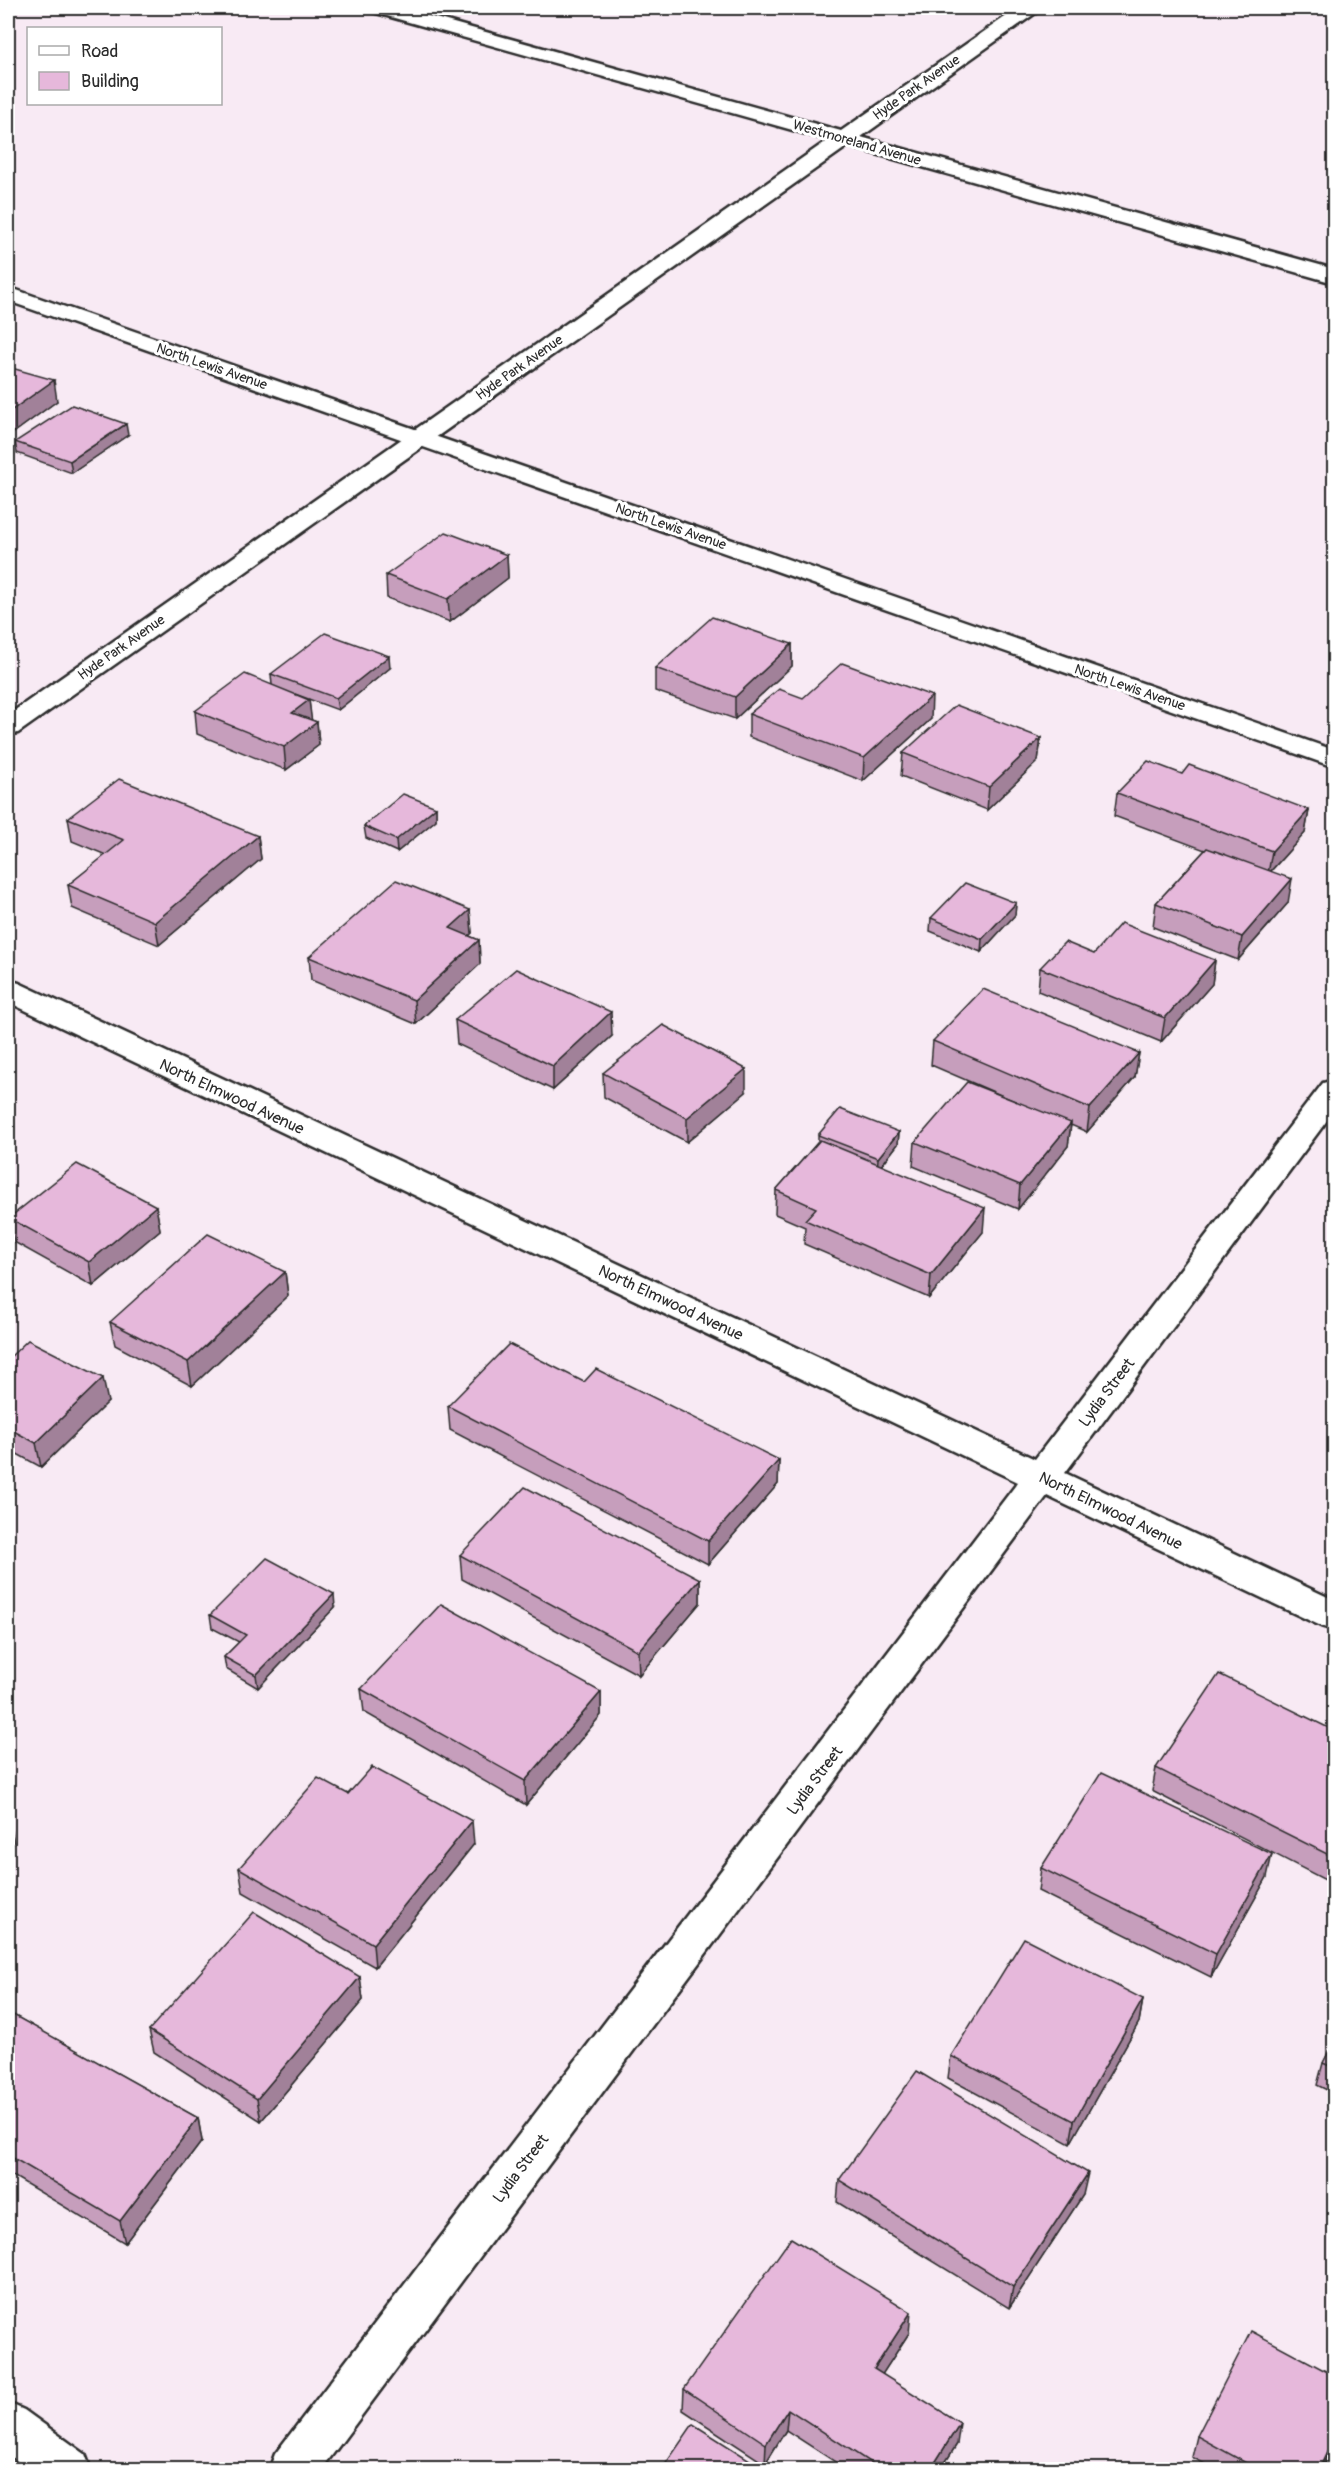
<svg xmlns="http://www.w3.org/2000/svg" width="1342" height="2477" viewBox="0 0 1342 2477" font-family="Pangolin,sans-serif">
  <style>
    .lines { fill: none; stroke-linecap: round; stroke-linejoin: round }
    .street-casing { stroke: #2b2b2b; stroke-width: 5 }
    .secondary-casing { stroke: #2b2b2b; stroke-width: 5 }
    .street { fill: #fff; fill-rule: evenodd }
    .secondary { fill: #fff; fill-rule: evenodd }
    .wall { fill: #c69ebc; stroke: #2b2b2b; stroke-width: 1.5 }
    .shaded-wall { fill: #a18199; stroke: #2b2b2b; stroke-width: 1.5 }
    .building { fill: #e6b8db; stroke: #2b2b2b; stroke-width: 1.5 }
    .labels { text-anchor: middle; stroke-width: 6; stroke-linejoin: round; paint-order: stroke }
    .far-street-label { font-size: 14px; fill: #2b2b2b; stroke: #fff }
    .street-label { font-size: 16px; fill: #2b2b2b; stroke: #fff }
  </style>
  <rect width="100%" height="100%" fill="#f8eaf4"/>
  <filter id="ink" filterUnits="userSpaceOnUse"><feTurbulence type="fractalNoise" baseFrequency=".0167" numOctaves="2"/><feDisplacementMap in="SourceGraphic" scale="12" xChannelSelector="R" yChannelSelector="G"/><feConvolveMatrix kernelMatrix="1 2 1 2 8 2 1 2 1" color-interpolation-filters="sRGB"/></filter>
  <g filter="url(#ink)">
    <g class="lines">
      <defs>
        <g id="street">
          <polygon points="371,8 400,8 841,131 1018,8 1039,8 1037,12 861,137 1334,269 1334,283 848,146 18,733 8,735 8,715 828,140 373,12"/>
          <polygon points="8,980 19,983 1035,1459 1323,1083 1334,1080 1334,1111 1065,1473 1334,1600 1334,1630 1321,1626 1047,1496 321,2470 269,2470 275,2454 1018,1482 8,1002"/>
          <polygon points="8,2403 24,2410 85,2454 91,2470 29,2470 8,2454"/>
        </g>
        <polygon id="secondary" points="8,287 1334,750 1334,767 8,301"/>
      </defs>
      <!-- street casing -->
      <use href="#street" class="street-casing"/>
      <!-- secondary casing -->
      <use href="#secondary" class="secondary-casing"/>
      <!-- street -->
      <use href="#street" class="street"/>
      <!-- secondary -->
      <use href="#secondary" class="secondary"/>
    </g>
    <!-- wall -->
    <g class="wall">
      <polygon points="8,367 57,401 12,434 8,433"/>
      <polygon points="128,435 72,473 17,453 15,442"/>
      <polygon points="507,555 508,578 450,622 387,598 386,575"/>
      <polygon points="792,644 792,666 735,719 655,691 655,668"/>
      <polygon points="390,668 338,710 295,694 309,700 311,720 317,722 319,745 286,770 197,734 195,711 272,685 271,674"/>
      <polygon points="803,698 931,719 863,781 749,737 749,714"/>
      <polygon points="1041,738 1038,761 987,810 901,776 903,753"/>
      <polygon points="1182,774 1309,810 1305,833 1271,871 1288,903 1238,960 1153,927 1156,903 1205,850 1114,816 1117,793"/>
      <polygon points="436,807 436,820 397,852 366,838 364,826"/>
      <polygon points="68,818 258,836 261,859 159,945 72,908 68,885 106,855 72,841"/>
      <polygon points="1016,903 1015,915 981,952 930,931 931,918"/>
      <polygon points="470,910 472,933 469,936 479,940 480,964 416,1024 311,980 309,957"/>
      <polygon points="1094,954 1215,960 1212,984 1161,1042 1038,991 1040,968"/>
      <polygon points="455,1020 612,1036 553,1090 457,1044"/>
      <polygon points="933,1041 1139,1053 1135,1077 1087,1132 1071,1125 1068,1146 1018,1209 913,1166 915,1142 1017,1102 931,1065"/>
      <polygon points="603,1073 746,1092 687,1142 604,1097"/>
      <polygon points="899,1132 898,1144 882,1165 983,1232 929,1298 804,1244 805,1227 775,1214 776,1190 818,1142 818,1135"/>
      <polygon points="156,1206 160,1230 93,1286 14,1242 9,1218"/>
      <polygon points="285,1272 288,1296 192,1386 115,1345 110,1322"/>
      <polygon points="8,1359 108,1402 41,1467 8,1449"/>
      <polygon points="584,1382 779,1460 778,1484 708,1564 450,1430 448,1406"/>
      <polygon points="1335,1455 1335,1482 1329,1480"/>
      <polygon points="460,1555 700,1579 700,1603 639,1675 462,1579"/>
      <polygon points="335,1607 258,1688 226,1669 224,1657 239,1642 212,1628 210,1615"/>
      <polygon points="361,1689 601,1692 601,1715 526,1805 364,1712"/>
      <polygon points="1335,1731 1335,1885 1152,1791 1156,1768"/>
      <polygon points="348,1794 474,1844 375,1967 243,1892 239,1868"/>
      <polygon points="1041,1868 1267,1877 1211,1977 1038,1891"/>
      <polygon points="360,1977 363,2000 261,2121 154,2052 149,2030"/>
      <polygon points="1143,1999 1139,2022 1070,2144 948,2078 951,2056"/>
      <polygon points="8,2010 11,2014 198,2118 202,2141 125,2243 8,2173"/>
      <polygon points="1335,2040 1335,2094 1317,2085 1323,2063"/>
      <polygon points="839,2180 1083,2195 1009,2308 837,2202"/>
      <polygon points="909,2333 882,2374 957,2444 941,2469 846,2469 786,2430 765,2464 683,2410 684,2389"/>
      <polygon points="1335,2376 1335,2441 1321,2469 1214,2469 1192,2457 1197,2436"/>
    </g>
    <!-- shaded-wall -->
    <g class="shaded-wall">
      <polygon points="54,380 57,401 12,434 9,412"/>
      <polygon points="126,424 128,435 72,473 70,461"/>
      <polygon points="507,555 508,578 450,622 448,599"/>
      <polygon points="792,644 792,666 735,719 735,697"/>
      <polygon points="389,656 390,668 338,710 336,698"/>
      <polygon points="932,696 931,719 863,781 864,758"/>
      <polygon points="309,700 312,723 292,713"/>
      <polygon points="317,722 319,745 286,770 284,747"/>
      <polygon points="1041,738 1038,761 987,810 989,787"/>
      <polygon points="436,807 436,820 397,852 396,840"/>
      <polygon points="1309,810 1305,833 1268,874 1272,851"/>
      <polygon points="258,836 261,859 159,945 155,922"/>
      <polygon points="1292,879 1288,903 1238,960 1242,937"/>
      <polygon points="1016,903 1015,915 981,952 982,939"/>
      <polygon points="470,910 472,933 451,951 450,928"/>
      <polygon points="479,940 480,964 416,1024 414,1000"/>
      <polygon points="1215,960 1212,984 1161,1042 1165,1018"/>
      <polygon points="611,1012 612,1036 553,1090 553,1066"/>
      <polygon points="1139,1053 1135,1077 1087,1132 1090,1108"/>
      <polygon points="746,1069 746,1092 687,1142 687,1118"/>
      <polygon points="1071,1123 1068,1146 1018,1209 1020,1185"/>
      <polygon points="899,1132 898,1144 877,1171 878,1158"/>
      <polygon points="156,1206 160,1230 93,1286 89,1262"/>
      <polygon points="985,1208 983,1232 929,1298 931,1275"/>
      <polygon points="285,1272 288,1296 192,1386 188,1362"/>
      <polygon points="103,1378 108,1402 41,1467 36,1443"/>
      <polygon points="779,1460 778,1484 708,1564 708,1541"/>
      <polygon points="700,1579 700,1603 639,1675 638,1651"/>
      <polygon points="334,1594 335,1607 258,1688 256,1675"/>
      <polygon points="601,1692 601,1715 526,1805 525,1781"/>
      <polygon points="9,1819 14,1842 8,1849 8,1820"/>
      <polygon points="472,1821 474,1844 375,1967 373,1944"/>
      <polygon points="1272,1854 1267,1877 1211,1977 1216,1954"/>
      <polygon points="360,1977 363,2000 261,2121 257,2099"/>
      <polygon points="1143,1999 1139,2022 1070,2144 1074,2121"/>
      <polygon points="198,2118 202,2141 125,2243 120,2221"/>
      <polygon points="1088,2173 1083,2195 1009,2308 1013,2287"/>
      <polygon points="911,2312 909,2333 872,2390 874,2369"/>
      <polygon points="788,2409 786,2430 765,2464 766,2444"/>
      <polygon points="960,2423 957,2444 941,2469 931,2469"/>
      <polygon points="1335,2435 1335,2441 1321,2469 1319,2469"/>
    </g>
    <!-- building -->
    <g class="building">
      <polygon points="8,367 54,380 9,412 8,412"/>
      <polygon points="72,405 126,424 70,461 15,442"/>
      <polygon points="446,532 507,555 448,599 386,575"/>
      <polygon points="712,617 792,644 735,697 655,668"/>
      <polygon points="325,633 389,656 336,698 271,674"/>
      <polygon points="842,663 932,696 864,758 749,714 779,689 803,698"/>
      <polygon points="245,674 309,700 292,713 317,722 284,747 195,711"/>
      <polygon points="956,705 1041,738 989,787 903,753"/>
      <polygon points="1148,761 1182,774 1189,765 1309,810 1272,851 1117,793"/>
      <polygon points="119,779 258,836 155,922 68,885 124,840 68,818"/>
      <polygon points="403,794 436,807 396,840 364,826"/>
      <polygon points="1207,848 1292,879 1242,937 1156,903"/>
      <polygon points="396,880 470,910 450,928 479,940 414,1000 309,957"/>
      <polygon points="965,883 1016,903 982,939 931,918"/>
      <polygon points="1121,923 1215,960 1165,1018 1040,968 1065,942 1094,954"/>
      <polygon points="516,969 611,1012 553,1066 455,1020"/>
      <polygon points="983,989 1139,1053 1090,1108 933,1041"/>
      <polygon points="663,1025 746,1069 687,1118 603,1073"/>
      <polygon points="967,1082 1071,1123 1020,1185 915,1142"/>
      <polygon points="840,1109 899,1132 878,1158 818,1135"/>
      <polygon points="820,1140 985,1208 931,1275 805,1220 816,1208 776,1190"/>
      <polygon points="77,1164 156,1206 89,1262 9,1218"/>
      <polygon points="208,1234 285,1272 188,1362 110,1322"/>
      <polygon points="28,1340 103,1378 36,1443 8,1428 8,1359"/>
      <polygon points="509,1344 584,1382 596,1369 779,1460 708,1541 448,1406"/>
      <polygon points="525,1487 700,1579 638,1651 460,1555"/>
      <polygon points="267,1558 334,1594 256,1675 224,1657 246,1635 210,1615"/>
      <polygon points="441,1604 601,1692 525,1781 361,1689"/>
      <polygon points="1219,1674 1335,1731 1335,1858 1156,1768"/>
      <polygon points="372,1767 472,1821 373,1944 239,1868 318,1778 348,1794"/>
      <polygon points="1101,1773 1272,1854 1216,1954 1041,1868"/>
      <polygon points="254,1912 360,1977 257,2099 149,2030"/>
      <polygon points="1024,1938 1143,1999 1074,2121 951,2056"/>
      <polygon points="8,2012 198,2118 120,2221 8,2155"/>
      <polygon points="1335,2040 1335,2068 1323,2063"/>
      <polygon points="917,2071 1088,2173 1013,2287 839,2180"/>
      <polygon points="791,2238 911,2312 874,2369 960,2423 931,2469 880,2469 788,2409 766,2444 684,2389"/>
      <polygon points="1251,2331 1335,2376 1335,2435 1319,2469 1257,2469 1197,2436"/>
      <polygon points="693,2424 764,2469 662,2469"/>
    </g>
  </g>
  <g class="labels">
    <!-- far-street labels -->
    <g class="far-street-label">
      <text transform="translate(916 87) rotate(-35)" y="5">Hyde Park Avenue</text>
      <text transform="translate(857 142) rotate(16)" y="5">Westmoreland Avenue</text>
      <text transform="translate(212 366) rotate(19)" y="5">North Lewis Avenue</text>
      <text transform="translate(519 367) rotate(-35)" y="5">Hyde Park Avenue</text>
      <text transform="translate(671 526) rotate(19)" y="5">North Lewis Avenue</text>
      <text transform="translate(121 647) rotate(-35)" y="5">Hyde Park Avenue</text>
      <text transform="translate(1130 687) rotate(19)" y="5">North Lewis Avenue</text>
    </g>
    <!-- street labels -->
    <g class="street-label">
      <text transform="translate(232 1096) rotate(25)" y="6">North Elmwood Avenue</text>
      <text transform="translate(671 1302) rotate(25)" y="6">North Elmwood Avenue</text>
      <text transform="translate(1106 1392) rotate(-53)" y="6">Lydia Street</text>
      <text transform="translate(1111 1510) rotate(26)" y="6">North Elmwood Avenue</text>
      <text transform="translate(814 1780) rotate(-53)" y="6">Lydia Street</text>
      <text transform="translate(520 2168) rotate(-53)" y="6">Lydia Street</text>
    </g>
  </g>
  <!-- margin -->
  <rect width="1342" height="2477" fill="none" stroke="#fff" stroke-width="30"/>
  <rect x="15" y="15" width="1312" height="2447" fill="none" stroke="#2b2b2b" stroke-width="2" filter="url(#ink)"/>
  <!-- legend -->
  <rect x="27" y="27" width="195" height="78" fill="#ffffff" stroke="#aaaaaa" stroke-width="1.5"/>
  <rect x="39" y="46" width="30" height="9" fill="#ffffff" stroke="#aaaaaa" stroke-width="1.5"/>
  <text x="81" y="57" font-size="18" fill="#2b2b2b">Road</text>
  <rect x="39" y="72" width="30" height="18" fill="#e6b8db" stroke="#aaaaaa" stroke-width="1.5"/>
  <text x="81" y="87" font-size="18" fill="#2b2b2b">Building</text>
</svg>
